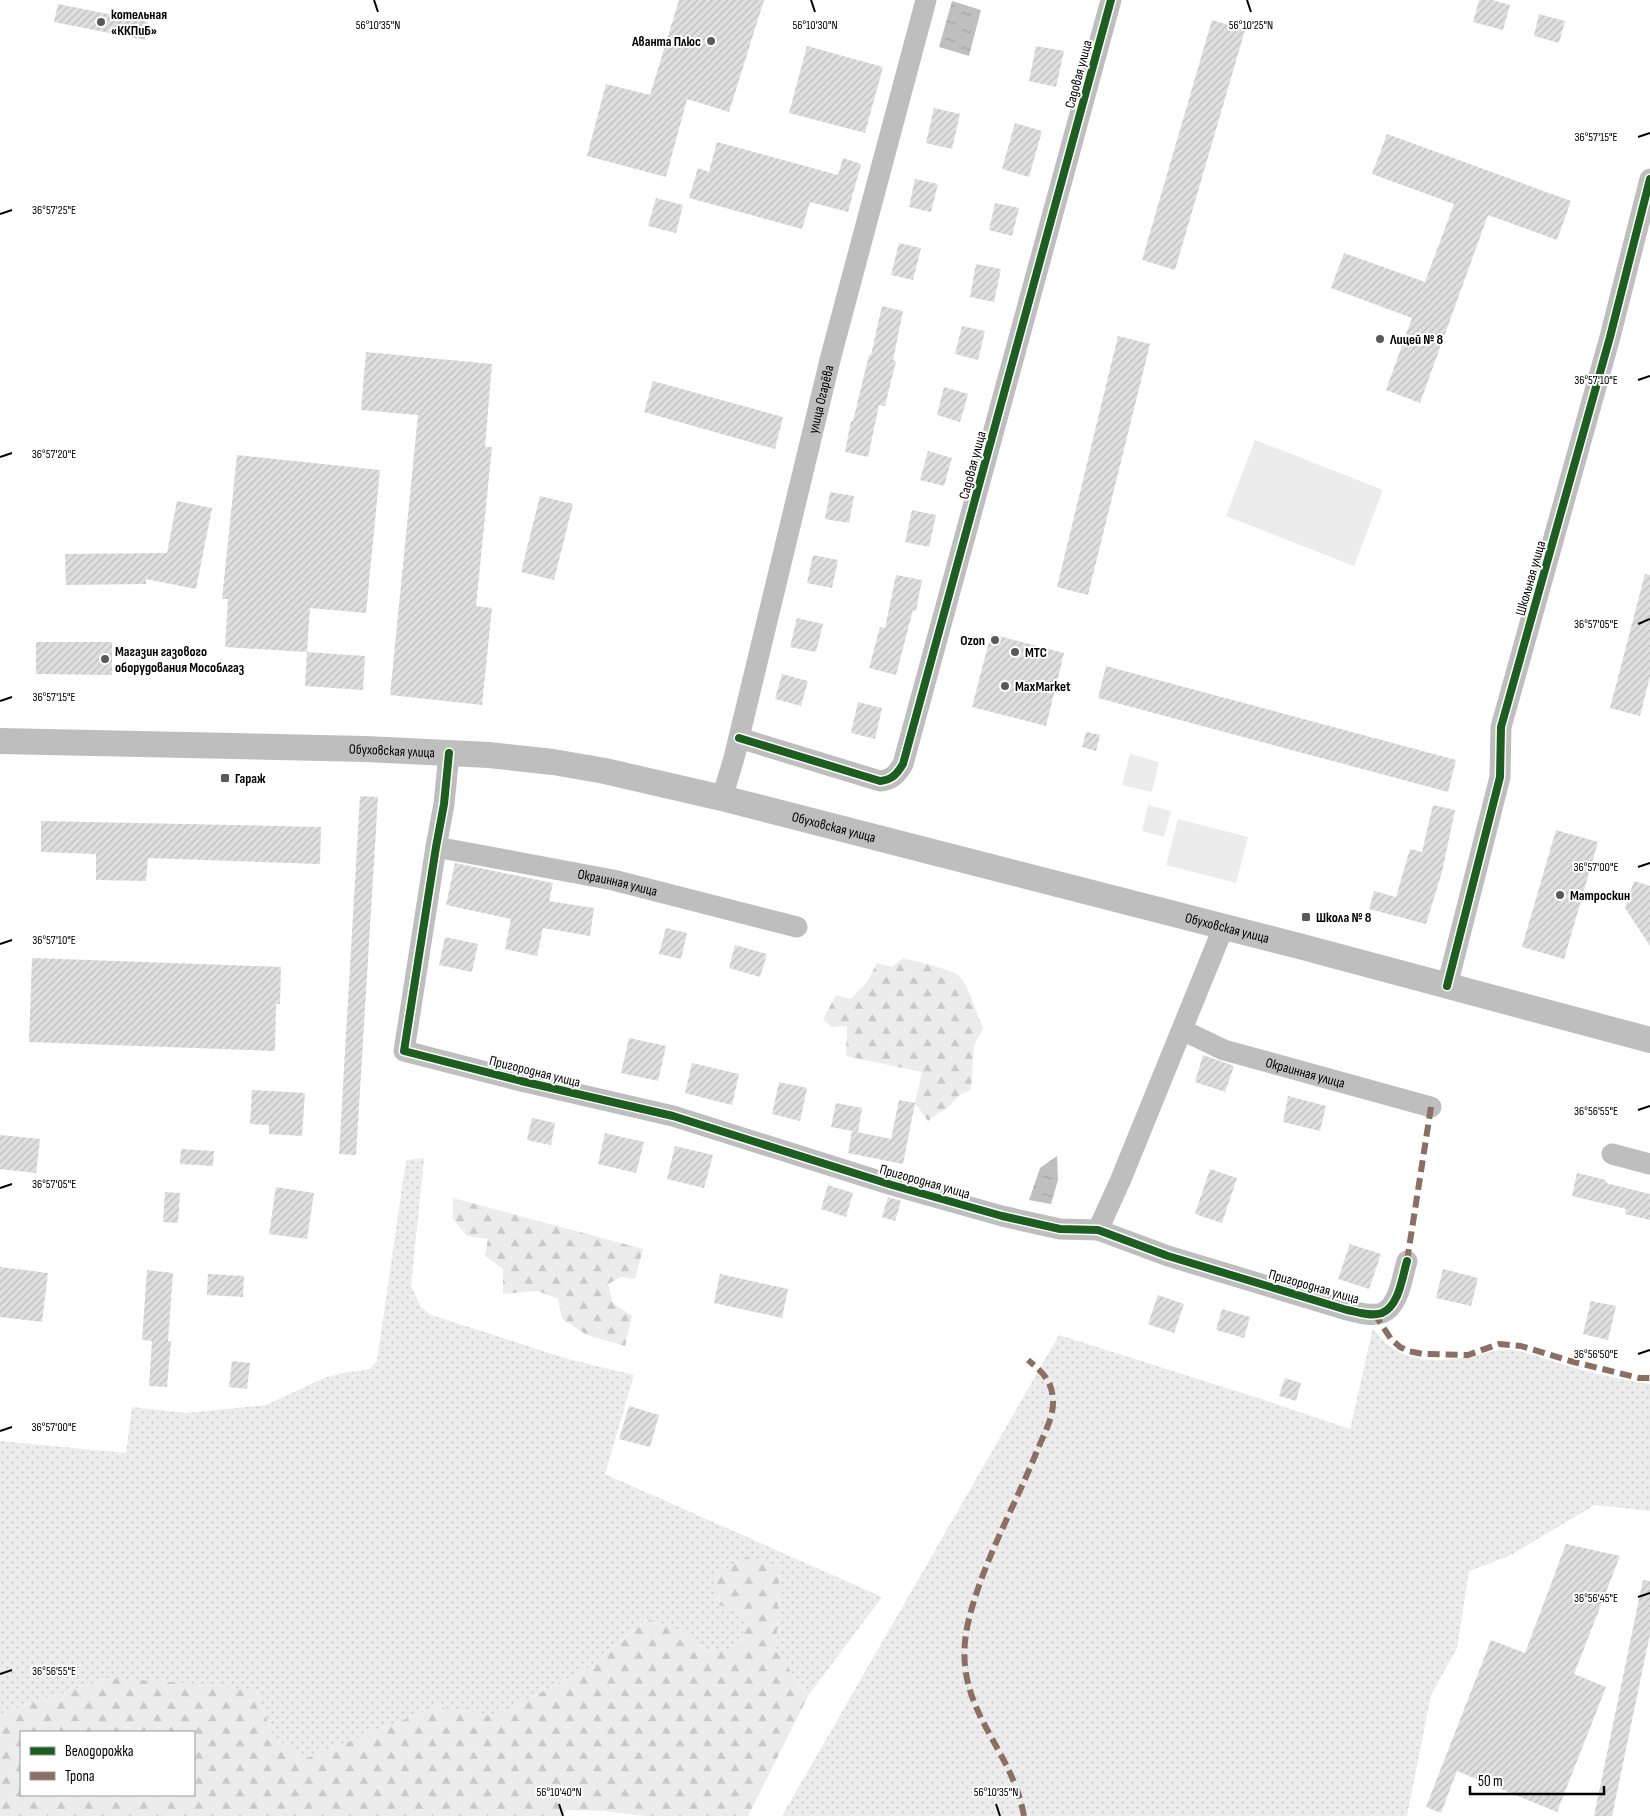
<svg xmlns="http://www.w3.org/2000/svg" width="1650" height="1816" viewBox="0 0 1650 1816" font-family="'Sofia Sans Condensed',sans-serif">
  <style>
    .grass { fill: url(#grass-dots) }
    .forest { fill: url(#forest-firs); fill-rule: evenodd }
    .park { fill: #ececec }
    .water { fill: url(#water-ripples) }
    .building { fill: url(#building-hatch) }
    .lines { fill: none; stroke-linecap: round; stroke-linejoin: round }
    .minor { stroke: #bebebe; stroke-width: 21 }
    .major { stroke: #bebebe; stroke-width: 26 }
    .quiet { stroke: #8d6e63; stroke-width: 6; stroke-dasharray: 12 6; stroke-linecap: butt }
    .cycleway-casing { stroke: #fff; stroke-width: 11 }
    .cycleway { stroke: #1b5e20; stroke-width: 8 }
    .ticks { fill: none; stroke: #000; stroke-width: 2 }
    .poi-dot { fill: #595959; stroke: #fff; stroke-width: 2 }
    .labels { text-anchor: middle; stroke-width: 4; stroke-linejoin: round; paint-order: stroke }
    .poi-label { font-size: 14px; font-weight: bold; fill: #000; stroke: #fff; text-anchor: start }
    .street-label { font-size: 14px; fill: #000; stroke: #fff }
    .ticks-label { font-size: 12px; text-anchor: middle; fill: #000; stroke: #fff; stroke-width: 4; stroke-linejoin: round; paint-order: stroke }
  </style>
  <defs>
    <pattern id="grass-dots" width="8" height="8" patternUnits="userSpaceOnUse" patternTransform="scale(1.25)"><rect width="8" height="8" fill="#ececec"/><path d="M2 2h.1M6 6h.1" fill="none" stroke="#c9c9c9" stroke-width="1.8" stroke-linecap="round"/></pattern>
    <pattern id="forest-firs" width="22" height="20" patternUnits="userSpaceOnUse" patternTransform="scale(1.25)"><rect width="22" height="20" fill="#ececec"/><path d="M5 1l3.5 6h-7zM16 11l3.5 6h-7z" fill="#c9c9c9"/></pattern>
    <pattern id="water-ripples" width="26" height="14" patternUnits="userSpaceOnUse" patternTransform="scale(1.25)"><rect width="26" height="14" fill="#bfbfbf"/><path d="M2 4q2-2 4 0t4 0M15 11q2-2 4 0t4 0" fill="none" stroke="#a2a2a2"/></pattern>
    <pattern id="building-hatch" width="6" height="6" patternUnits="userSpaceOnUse" patternTransform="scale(1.25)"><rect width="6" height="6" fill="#dfdfdf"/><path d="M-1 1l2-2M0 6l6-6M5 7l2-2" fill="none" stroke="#bebebe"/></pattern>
  </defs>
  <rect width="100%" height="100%" fill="#fff"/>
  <!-- grass -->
  <g class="grass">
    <polygon points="424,1158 411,1286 421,1307 431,1315 568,1359 634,1375 605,1474 882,1597 808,1696 776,1651 780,1566 715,1603 748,1617 739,1647 708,1652 682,1631 647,1619 587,1669 495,1716 436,1707 302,1760 272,1734 257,1693 108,1678 0,1714 0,1441 126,1453 132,1407 186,1413 266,1405 324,1378 343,1373 370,1369 377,1361 406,1160"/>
    <path d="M 1373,1328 C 1398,1363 1429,1363 1468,1357 C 1488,1354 1496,1347 1517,1351 C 1534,1354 1551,1361 1568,1366 C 1595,1374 1623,1380 1650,1384 L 1650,1511 L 1595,1505 L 1509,1556 L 1469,1571 L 1457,1648 L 1431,1695 L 1407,1816 L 782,1816 L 1059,1335 L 1258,1398 L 1350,1429 Z"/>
  </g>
  <!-- forest -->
  <g class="forest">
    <path d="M 903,958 C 914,961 951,969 959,976 C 968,984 978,1017 983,1029 L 974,1045 L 971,1090 C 955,1096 959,1097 948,1107 C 942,1112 934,1115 928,1121 L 915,1103 L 922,1072 L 846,1056 L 847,1026 L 832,1027 L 823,1019 L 836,995 L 851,999 L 867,982 L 877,963 L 892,967 Z"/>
    <polygon points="453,1198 643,1249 635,1279 621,1277 608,1284 613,1303 632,1316 625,1346 587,1335 562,1319 558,1299 538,1291 503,1294 503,1269 485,1256 488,1239 467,1236 453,1219"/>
    <path d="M 745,1557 L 780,1566 L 776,1651 L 808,1696 L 748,1816 L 643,1816 L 605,1811 L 566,1810 L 563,1816 L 0,1816 L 0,1714 L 108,1678 L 215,1685 L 257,1693 L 272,1734 L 302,1760 L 436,1707 L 495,1716 L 587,1669 L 648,1619 L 682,1631 L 708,1652 L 738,1647 L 748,1617 L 715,1603 L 714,1576 ZM 21,1732 L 194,1732 L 194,1795 L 21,1795 Z"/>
  </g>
  <!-- park -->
  <g class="park">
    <polygon points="1255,440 1383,490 1354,566 1226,516"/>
    <polygon points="1130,754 1159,762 1152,792 1122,785"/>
    <polygon points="1148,805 1171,811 1164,837 1142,831"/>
    <polygon points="1178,819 1248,837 1236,883 1166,865"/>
  </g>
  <!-- water -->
  <g class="water">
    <polygon points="952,1 981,10 969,56 939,47"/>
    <polygon points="1057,1156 1058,1180 1051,1204 1029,1200 1040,1168"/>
  </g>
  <!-- building -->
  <g class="building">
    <polygon points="679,0 764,0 729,112 687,99 666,177 587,156 606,84 650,95"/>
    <polygon points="1479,0 1492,0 1510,5 1503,30 1473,22"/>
    <polygon points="58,4 148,22 145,40 54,22"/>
    <polygon points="1539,14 1565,21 1559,43 1534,36"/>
    <polygon points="1212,20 1245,30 1175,270 1142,260"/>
    <polygon points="807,46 883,67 865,133 789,113"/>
    <polygon points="1036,46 1064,51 1056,87 1029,81"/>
    <polygon points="934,108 960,114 952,149 926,143"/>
    <polygon points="1015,123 1042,131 1029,177 1002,169"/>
    <polygon points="1387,134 1571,201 1557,240 1488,215 1420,403 1386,390 1412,318 1331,288 1344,253 1425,282 1454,204 1372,174"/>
    <polygon points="717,142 838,175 843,158 861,164 848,212 810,202 802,229 689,198 698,168 709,172"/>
    <polygon points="915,179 938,184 931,212 909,207"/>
    <polygon points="656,198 683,205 676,233 648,226"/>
    <polygon points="995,203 1019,208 1012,236 989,230"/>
    <polygon points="899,243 921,248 913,280 891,275"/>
    <polygon points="976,264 1001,269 994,302 970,297"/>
    <polygon points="882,306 903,311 893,360 896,361 885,406 879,405 868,457 845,452 851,421 853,421 869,355 871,355"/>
    <polygon points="962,326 985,331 978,360 955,354"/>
    <polygon points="1118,336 1150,344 1088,595 1057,587"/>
    <polygon points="366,352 492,364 485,447 492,447 476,606 492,608 482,705 390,695 418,415 361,410"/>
    <polygon points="653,381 783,417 775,449 644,412"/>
    <polygon points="944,387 968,394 960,422 937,415"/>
    <polygon points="928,451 952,458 944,486 920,480"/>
    <polygon points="237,455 380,470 366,613 310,608 307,652 225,647 228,599 222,599"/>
    <polygon points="830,492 854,496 849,523 825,519"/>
    <polygon points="540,496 573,504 554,580 521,572"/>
    <polygon points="177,501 212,508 196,589 146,579 146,584 66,585 65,554 167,553"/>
    <polygon points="912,510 936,515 929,547 905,542"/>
    <polygon points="813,555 838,560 832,588 807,583"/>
    <polygon points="1645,574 1650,575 1650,676 1640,716 1610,708"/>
    <polygon points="896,575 922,580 916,611 913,610 896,675 869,668 880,627 885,628"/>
    <polygon points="797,618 823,624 816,652 790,647"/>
    <polygon points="991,634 1064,653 1046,726 972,707"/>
    <polygon points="36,642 112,642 112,675 36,674"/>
    <polygon points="307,652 365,656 363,690 305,686"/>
    <polygon points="1106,666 1456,760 1448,792 1098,698"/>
    <polygon points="782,674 808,681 801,706 775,699"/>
    <polygon points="858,702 882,708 875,739 851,733"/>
    <polygon points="1086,732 1100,735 1096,751 1082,747"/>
    <polygon points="360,796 378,797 356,1155 339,1154"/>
    <polygon points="1433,805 1455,810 1442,872 1426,924 1369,909 1374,891 1396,897 1410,849 1422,852"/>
    <polygon points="41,821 321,827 320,864 148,858 146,881 96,880 96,854 41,852"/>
    <polygon points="1556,830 1598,842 1564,959 1522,947"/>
    <polygon points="455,863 553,883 549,901 594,908 590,936 543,928 537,956 505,949 511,919 446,905"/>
    <polygon points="1634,881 1650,886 1650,946 1625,908"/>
    <polygon points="666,928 687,933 681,959 659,954"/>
    <polygon points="445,937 478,944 472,972 439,965"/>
    <polygon points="735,945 767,954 760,977 729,968"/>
    <polygon points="32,958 281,967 280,1004 276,1004 275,1051 29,1042"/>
    <polygon points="629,1038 666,1046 658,1081 621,1073"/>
    <polygon points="1203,1055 1234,1066 1225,1092 1195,1082"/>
    <polygon points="692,1063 739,1074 732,1105 685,1093"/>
    <polygon points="779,1082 807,1088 800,1121 772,1114"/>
    <polygon points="252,1090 305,1093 302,1136 269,1134 269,1125 250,1124"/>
    <polygon points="1288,1096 1326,1106 1320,1131 1283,1122"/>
    <polygon points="899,1100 915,1103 903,1164 848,1153 852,1131 891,1139"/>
    <polygon points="836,1103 862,1108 858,1132 831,1127"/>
    <polygon points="532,1118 555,1123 551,1145 527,1140"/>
    <polygon points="605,1133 644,1142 636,1173 598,1164"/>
    <polygon points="0,1135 40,1139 36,1173 0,1169"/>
    <polygon points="675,1146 713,1155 704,1188 667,1179"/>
    <polygon points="181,1149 214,1151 213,1166 180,1164"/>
    <polygon points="1210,1169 1237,1178 1222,1223 1195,1214"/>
    <polygon points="1577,1173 1606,1180 1606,1183 1650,1194 1650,1220 1625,1214 1626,1209 1572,1196"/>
    <polygon points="828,1185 853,1193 846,1217 821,1209"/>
    <polygon points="276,1187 314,1193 307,1239 269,1234"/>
    <polygon points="165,1192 180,1193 178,1223 163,1222"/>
    <polygon points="888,1197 901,1201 895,1221 882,1217"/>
    <polygon points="1350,1244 1381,1254 1369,1289 1338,1279"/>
    <polygon points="0,1267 48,1273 42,1322 0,1317"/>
    <polygon points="1443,1269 1478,1278 1471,1306 1436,1298"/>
    <polygon points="147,1270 173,1273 168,1341 171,1341 167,1387 149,1386 152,1341 142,1340"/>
    <polygon points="208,1274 244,1276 243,1297 207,1295"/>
    <polygon points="720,1274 788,1289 782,1318 714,1303"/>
    <polygon points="1158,1295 1184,1304 1174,1333 1148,1324"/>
    <polygon points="1591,1301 1616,1306 1608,1340 1583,1334"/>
    <polygon points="1222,1309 1250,1317 1244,1338 1216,1330"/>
    <polygon points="232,1361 250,1363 247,1389 229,1387"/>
    <polygon points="1285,1378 1301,1383 1296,1401 1279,1396"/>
    <polygon points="629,1406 659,1415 650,1447 619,1439"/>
    <polygon points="1566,1544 1620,1556 1574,1674 1606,1687 1557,1812 1457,1771 1441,1813 1426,1807 1491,1640 1525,1653"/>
    <polygon points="1643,1580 1650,1581 1650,1634 1612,1816 1594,1816"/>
  </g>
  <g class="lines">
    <!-- minor -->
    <g class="minor">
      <path d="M 739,738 L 880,781 C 892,780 897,774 903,764 L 1111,0"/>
      <path d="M 449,753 L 444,804 L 436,847 L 404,1051 L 521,1081 L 673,1116 L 892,1185 L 1002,1216 L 1060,1229 L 1098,1230 L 1168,1256 L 1347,1310 C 1357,1312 1371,1317 1382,1313 C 1399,1306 1402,1278 1407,1261"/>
      <path id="s1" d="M 722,798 L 734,758 L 831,356 L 926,0"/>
      <path id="s2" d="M 436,847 L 613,880 L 797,927"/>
      <polyline points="1447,986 1500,777 1501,727 1610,337 1650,179"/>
      <path id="s3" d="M 1182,1030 L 1224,1050 L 1431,1107"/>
      <polyline points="1612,1154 1650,1164"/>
      <polyline points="1098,1230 1121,1179 1224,926"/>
    </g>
    <!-- major -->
    <path class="major" id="s4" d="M 0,741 L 366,749 L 489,755 L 553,762 L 605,771 L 722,798 L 1299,946 L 1650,1040"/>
    <!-- quiet -->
    <g class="quiet">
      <polyline points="1407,1261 1431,1107"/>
      <polyline points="1374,1313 1391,1339 1400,1347 1408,1351 1423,1354 1468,1355 1499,1344 1521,1346 1570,1361 1639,1378 1650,1378"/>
      <path d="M 1024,1816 C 1011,1743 949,1707 968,1623 C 982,1563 1014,1508 1037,1451 C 1043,1436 1054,1417 1053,1400 C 1052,1380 1042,1372 1028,1360"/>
    </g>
    <defs>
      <g id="cycleway">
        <path d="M 739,738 L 880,781 C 892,780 897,774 903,764 L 1111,0"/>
        <path d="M 449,753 L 444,804 L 436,847 L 404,1051 L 521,1081 L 673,1116 L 892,1185 L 1002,1216 L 1060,1229 L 1098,1230 L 1168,1256 L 1347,1310 C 1357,1312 1371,1317 1382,1313 C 1399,1306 1402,1278 1407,1261"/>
        <polyline points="1447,986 1500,777 1501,727 1610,337 1650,179"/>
      </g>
    </defs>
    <!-- cycleway casing -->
    <use href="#cycleway" class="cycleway-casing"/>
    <!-- cycleway -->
    <use href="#cycleway" class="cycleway"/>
  </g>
  <!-- ticks -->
  <path class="ticks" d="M 374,0 L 378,12M 811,0 L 815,12M 1247,0 L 1251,12M 1638,137 L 1650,133M 0,214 L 12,210M 1638,380 L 1650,376M 0,457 L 12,453M 1638,624 L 1650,619M 0,701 L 12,697M 1638,867 L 1650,863M 0,944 L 12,940M 1638,1110 L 1650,1106M 0,1188 L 12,1184M 1638,1354 L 1650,1350M 0,1431 L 12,1427M 1638,1597 L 1650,1593M 0,1674 L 12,1670M 559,1804 L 563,1816M 996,1804 L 1000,1816"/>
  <!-- markers -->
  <g class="poi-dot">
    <circle cx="101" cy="22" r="5"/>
    <circle cx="711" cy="41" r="5"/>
    <circle cx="1380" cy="339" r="5"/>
    <circle cx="995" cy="640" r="5"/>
    <circle cx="1015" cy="652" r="5"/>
    <circle cx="105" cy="659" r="5"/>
    <circle cx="1005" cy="686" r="5"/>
    <rect x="220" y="773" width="10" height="10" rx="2.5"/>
    <circle cx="1560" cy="895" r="5"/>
    <rect x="1301" y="912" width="10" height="10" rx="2.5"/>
  </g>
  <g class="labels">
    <!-- poi labels -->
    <g class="poi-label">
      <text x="111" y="19">котельная<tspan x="111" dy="16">«ККПиБ»</tspan></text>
      <text x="701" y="46" text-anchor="end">Аванта Плюс</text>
      <text x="1390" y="344">Лицей № 8</text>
      <text x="985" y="645" text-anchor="end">Ozon</text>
      <text x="115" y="656">Магазин газового<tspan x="115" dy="16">оборудования Мособлгаз</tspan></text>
      <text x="1025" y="657">МТС</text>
      <text x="1015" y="691">MaxMarket</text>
      <text x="235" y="783">Гараж</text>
      <text x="1570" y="900">Матроскин</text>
      <text x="1316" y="922">Школа № 8</text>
    </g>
    <!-- street labels -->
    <g class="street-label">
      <text transform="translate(1078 74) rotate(-75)" y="5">Садовая улица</text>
      <text dy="5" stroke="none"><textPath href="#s1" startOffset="411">улица Огарёва</textPath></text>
      <text transform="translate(972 465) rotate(-75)" y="5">Садовая улица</text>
      <text transform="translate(1530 578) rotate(-74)" y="5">Школьная улица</text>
      <text dy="5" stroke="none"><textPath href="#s4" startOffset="392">Обуховская улица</textPath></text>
      <text dy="5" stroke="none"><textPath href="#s4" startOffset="842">Обуховская улица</textPath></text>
      <text dy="5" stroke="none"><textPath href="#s2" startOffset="185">Окраинная улица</textPath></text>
      <text dy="5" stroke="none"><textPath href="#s4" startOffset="1248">Обуховская улица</textPath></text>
      <text transform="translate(535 1071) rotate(14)" y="5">Пригородная улица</text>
      <text dy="5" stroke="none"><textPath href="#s3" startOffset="131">Окраинная улица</textPath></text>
      <text transform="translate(925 1181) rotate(16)" y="5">Пригородная улица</text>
      <text transform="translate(1314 1286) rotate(16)" y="5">Пригородная улица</text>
    </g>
  </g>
  <g class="ticks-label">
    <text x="378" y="29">56°10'35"N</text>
    <text x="815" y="29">56°10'30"N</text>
    <text x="1251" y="29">56°10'25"N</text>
    <text x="1596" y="141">36°57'15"E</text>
    <text x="54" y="214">36°57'25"E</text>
    <text x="1596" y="384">36°57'10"E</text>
    <text x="54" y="458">36°57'20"E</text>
    <text x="1596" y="628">36°57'05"E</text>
    <text x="54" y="701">36°57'15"E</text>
    <text x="1596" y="871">36°57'00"E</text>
    <text x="54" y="944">36°57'10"E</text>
    <text x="1596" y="1115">36°56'55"E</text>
    <text x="54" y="1188">36°57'05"E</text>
    <text x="1596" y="1358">36°56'50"E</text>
    <text x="54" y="1431">36°57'00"E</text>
    <text x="1596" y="1602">36°56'45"E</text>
    <text x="54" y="1675">36°56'55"E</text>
    <text x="559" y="1796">56°10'40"N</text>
    <text x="996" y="1796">56°10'35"N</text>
  </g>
  <!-- legend -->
  <rect x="20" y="1731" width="175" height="65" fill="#ffffff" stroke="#999999"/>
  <rect x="30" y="1747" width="25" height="8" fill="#1b5e20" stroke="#999999"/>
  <text x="65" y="1756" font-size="15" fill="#000000">Велодорожка</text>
  <rect x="30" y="1772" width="25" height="8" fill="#8d6e63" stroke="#999999"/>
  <text x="65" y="1781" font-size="15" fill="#000000">Тропа</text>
  <!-- scale -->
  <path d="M1470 1786v8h134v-8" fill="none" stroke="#000000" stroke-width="2.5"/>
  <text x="1478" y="1786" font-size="15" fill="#000000" stroke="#ffffff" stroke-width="4" paint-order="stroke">50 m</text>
</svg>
